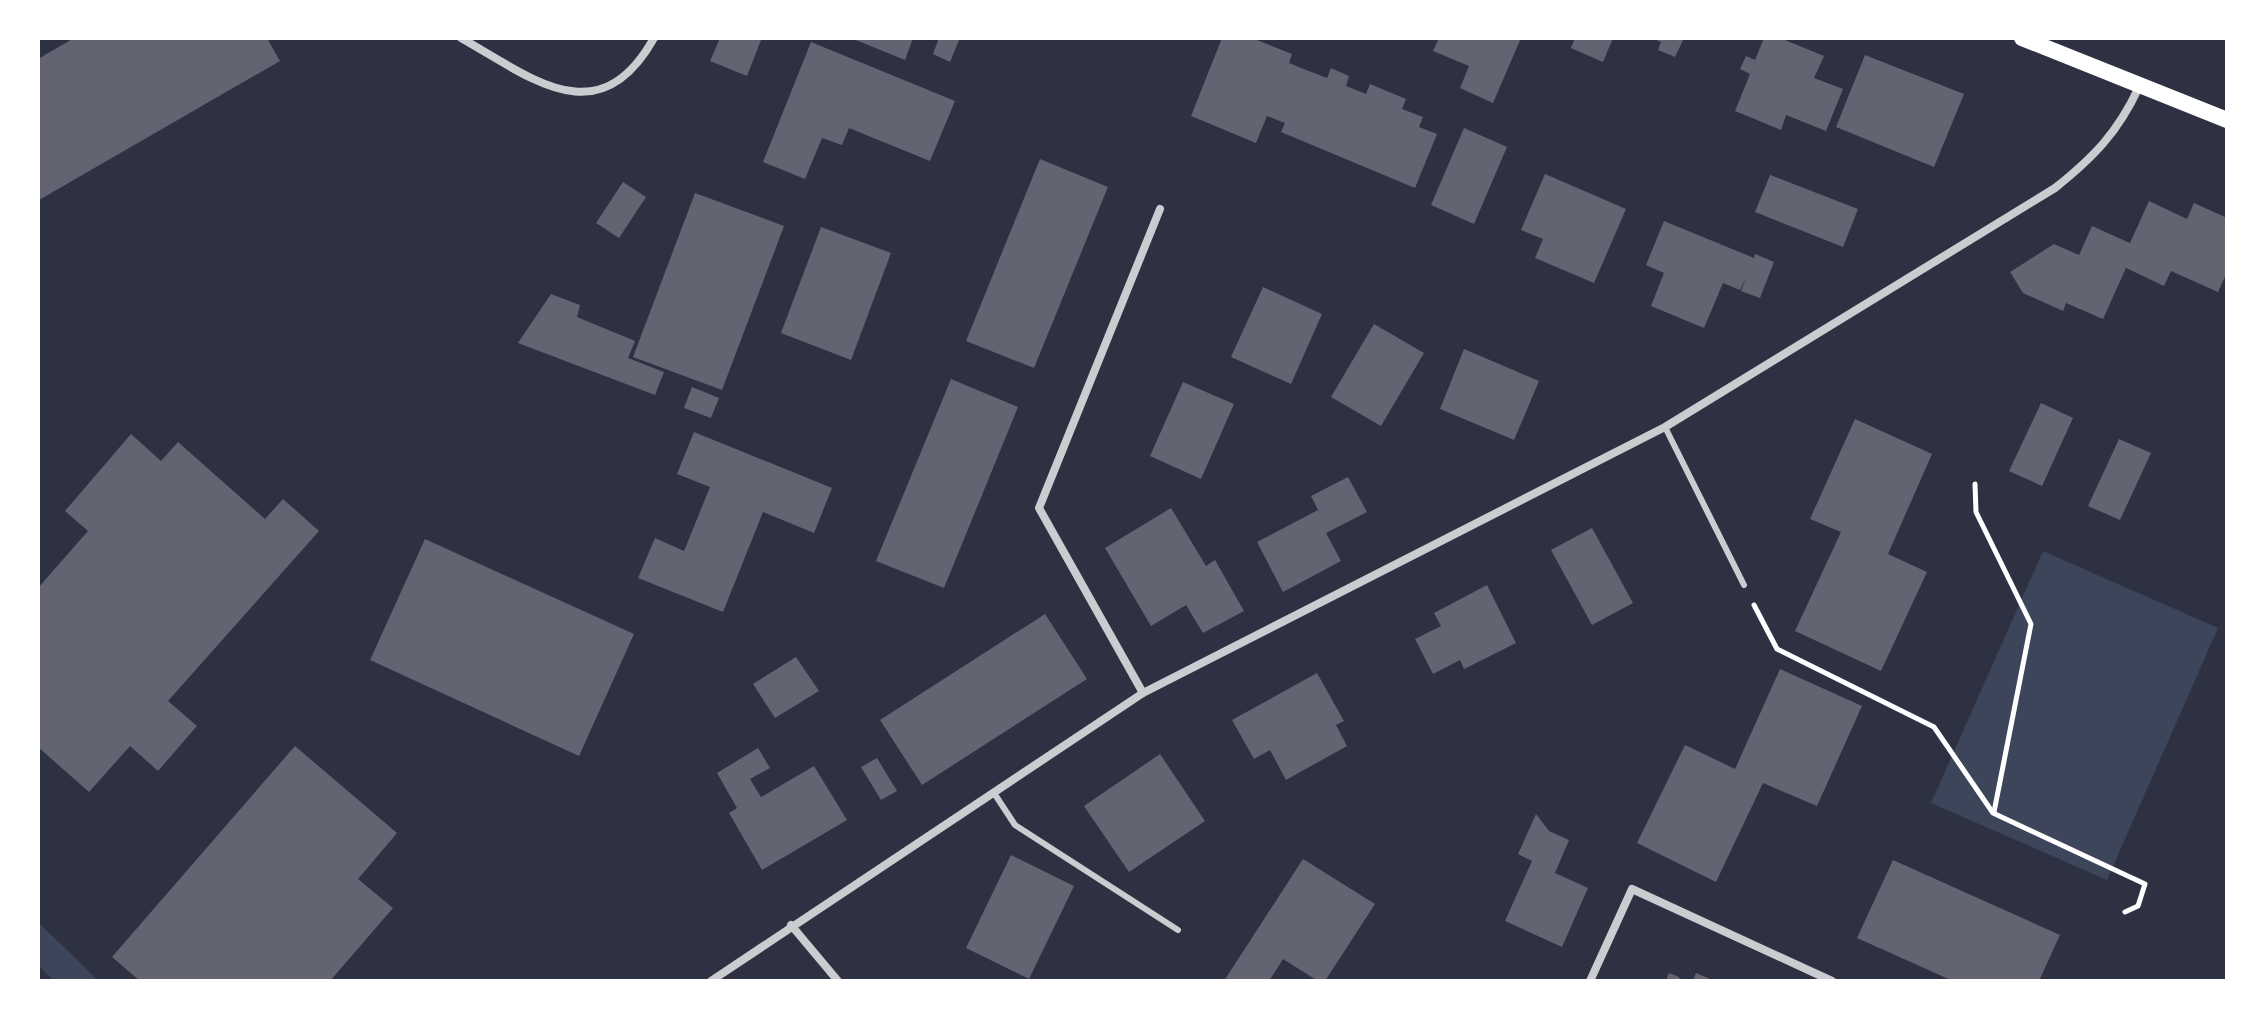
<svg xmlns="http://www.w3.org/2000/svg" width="2265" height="1019" viewBox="0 0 2265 1019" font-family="'Sofia Sans Condensed',sans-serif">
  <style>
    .green { fill: #3c4559 }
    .building { fill: #626471 }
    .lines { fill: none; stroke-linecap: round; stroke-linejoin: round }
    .path { stroke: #fff; stroke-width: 5 }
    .service { stroke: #caccd0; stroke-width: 6 }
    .minor { stroke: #caccd0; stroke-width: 8 }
    .secondary { stroke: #fff; stroke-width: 16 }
  </style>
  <rect width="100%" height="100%" fill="#2d3142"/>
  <!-- green -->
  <g class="green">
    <polygon points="2043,551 2218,628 2107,880 1931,803"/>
    <polygon points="38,922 99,981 54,981 38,965"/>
  </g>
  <!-- building -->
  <g class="building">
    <polygon points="74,38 267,38 280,61 39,200 38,59"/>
    <polygon points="720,38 761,40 747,76 710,61"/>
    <polygon points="851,38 913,38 905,60"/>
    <polygon points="939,38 960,38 950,62 933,54"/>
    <polygon points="1222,38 1252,38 1292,54 1289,63 1306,70 1327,78 1331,68 1349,76 1346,86 1366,94 1370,84 1406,99 1402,109 1423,117 1419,127 1437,134 1415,188 1281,132 1285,123 1267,116 1256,143 1191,116"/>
    <polygon points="1439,38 1521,38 1493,103 1460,88 1469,66 1433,51"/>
    <polygon points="1575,38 1613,38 1603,62 1571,48"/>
    <polygon points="1652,38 1684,38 1675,57 1658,50 1661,42"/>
    <polygon points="1764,38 1780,38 1824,56 1814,78 1843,89 1826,131 1786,115 1781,130 1735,111 1750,74 1740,69 1746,56 1755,60"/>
    <polygon points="811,42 955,101 930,161 849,128 842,145 822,138 805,179 763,162"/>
    <polygon points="1865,55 1964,94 1934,167 1836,127"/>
    <polygon points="1464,128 1507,147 1474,224 1431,205"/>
    <polygon points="1040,159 1108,187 1034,368 966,341"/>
    <polygon points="1545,174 1626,209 1594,283 1535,258 1543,239 1521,230"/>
    <polygon points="1770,175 1858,209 1843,247 1755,212"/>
    <polygon points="623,182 646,197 619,238 596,223"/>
    <polygon points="695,193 784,226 722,390 633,357"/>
    <polygon points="2149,201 2187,219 2194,203 2227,218 2227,272 2218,292 2171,271 2164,286 2126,268 2103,319 2066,303 2063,311 2023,293 2010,272 2054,244 2079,255 2092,226 2130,243"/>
    <polygon points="1664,221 1754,258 1755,254 1774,262 1760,298 1741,291 1746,277 1740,290 1723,283 1704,328 1651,306 1664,273 1646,265"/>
    <polygon points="821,227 891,253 851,360 781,333"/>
    <polygon points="1263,287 1322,314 1291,384 1231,357"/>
    <polygon points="551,294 580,305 577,317 635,341 628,358 664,372 655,395 518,343"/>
    <polygon points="1374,324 1424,353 1381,426 1331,397"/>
    <polygon points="1464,349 1539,381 1514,440 1440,409"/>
    <polygon points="951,379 1018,407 944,588 876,561"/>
    <polygon points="1183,382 1234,404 1201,479 1150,456"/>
    <polygon points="692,387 719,398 711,418 684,408"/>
    <polygon points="2041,403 2073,418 2042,486 2009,471"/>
    <polygon points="1855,419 1932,454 1888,554 1927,572 1881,671 1795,631 1841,532 1810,519"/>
    <polygon points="694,432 832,488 814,533 763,512 723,612 638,578 655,538 684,551 710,487 677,474"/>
    <polygon points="131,434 161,461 178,442 265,519 283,499 319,531 168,701 197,726 158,771 130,746 89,792 38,747 38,588 88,531 65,511"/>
    <polygon points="2119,439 2151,453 2120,520 2088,506"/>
    <polygon points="1348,477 1367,512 1326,533 1341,561 1283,592 1257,542 1318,510 1311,496"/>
    <polygon points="1171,508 1206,566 1215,560 1244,611 1203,633 1186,605 1151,626 1105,548"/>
    <polygon points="1592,528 1633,603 1592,625 1551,550"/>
    <polygon points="425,539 634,634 579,756 370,660"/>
    <polygon points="1487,585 1516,643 1464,669 1460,660 1433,674 1415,639 1441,626 1434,613"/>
    <polygon points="1045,614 1087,679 922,785 880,720"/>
    <polygon points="796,657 819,691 775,718 753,684"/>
    <polygon points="1780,669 1862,706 1817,806 1763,783 1716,882 1637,843 1685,745 1735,769"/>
    <polygon points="1317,673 1344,721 1336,725 1347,746 1286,780 1270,750 1254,759 1232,720"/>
    <polygon points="295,746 397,833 358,879 393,908 330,981 140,981 112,957"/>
    <polygon points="758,748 770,768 750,779 761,797 814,766 847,820 762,870 729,813 737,808 717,773"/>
    <polygon points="1160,754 1205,821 1129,872 1084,806"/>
    <polygon points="877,758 897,791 881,800 861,767"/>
    <polygon points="1536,814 1549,831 1569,840 1555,873 1588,888 1562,947 1505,921 1532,861 1518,854"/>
    <polygon points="1011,855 1074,886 1029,979 966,948"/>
    <polygon points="1303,859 1375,904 1325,981 1318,981 1283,959 1269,981 1224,981"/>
    <polygon points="1893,860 2060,935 2039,981 1953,981 1857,938"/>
    <polygon points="1669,973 1677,976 1684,981 1666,980"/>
    <polygon points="1696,973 1715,981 1693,981"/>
  </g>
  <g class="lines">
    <!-- path -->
    <g class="path">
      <polyline points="1975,484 1976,512 2031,624 1994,812"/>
      <polyline points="1754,605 1777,649 1934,727 1993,813 2145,884 2138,906 2125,912"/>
    </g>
    <!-- service -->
    <g class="service">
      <polyline points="1665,427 1744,585"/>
      <polyline points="994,793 1015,825 1178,930"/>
    </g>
    <!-- minor -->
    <g class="minor">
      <path d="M 461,38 C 532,78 599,136 654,38"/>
      <polyline points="1143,693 1039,508 1160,209"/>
      <polyline points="791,925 838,981"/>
      <path d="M 711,981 L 1143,693 L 1665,427 L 2055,188 C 2094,157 2118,132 2139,87"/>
      <polyline points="1590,981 1632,889 1832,981"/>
    </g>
    <!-- secondary -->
    <polyline class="secondary" points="2022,38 2227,120"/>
  </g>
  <!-- border -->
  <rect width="2265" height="1019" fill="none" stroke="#ffffff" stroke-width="80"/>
</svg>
